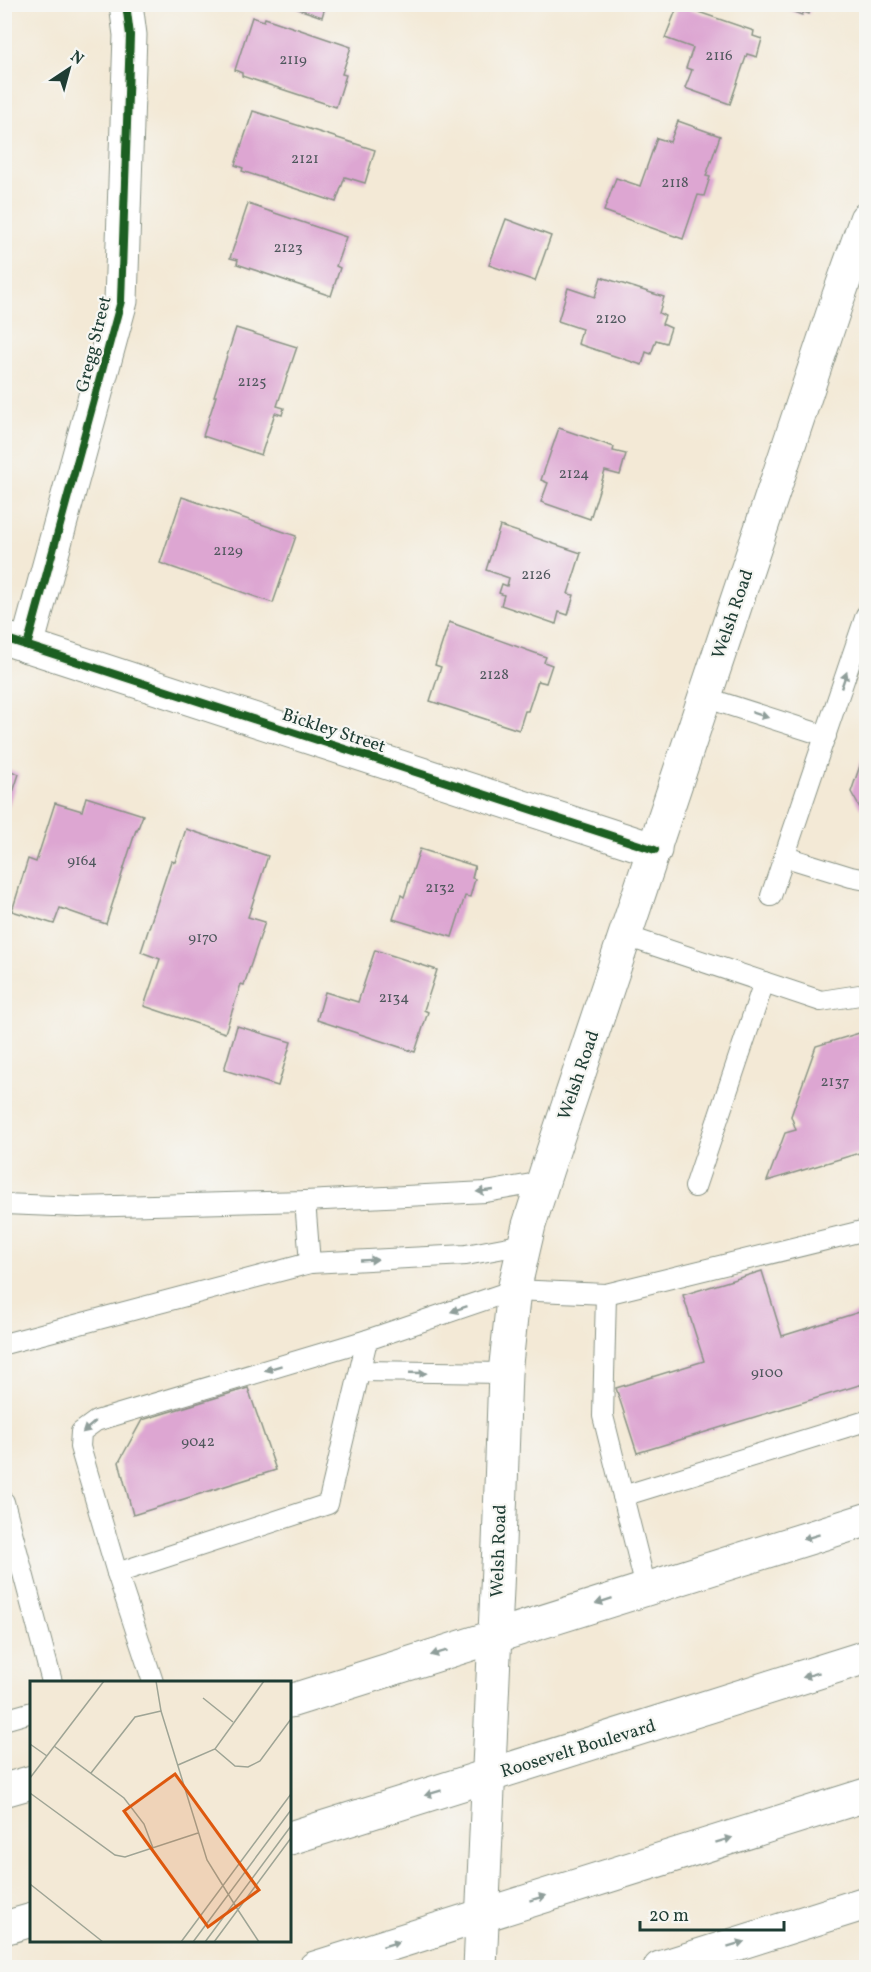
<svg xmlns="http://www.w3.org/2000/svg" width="871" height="1972" viewBox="0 0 871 1972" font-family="Vollkorn,serif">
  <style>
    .building { fill: #dda6d2 }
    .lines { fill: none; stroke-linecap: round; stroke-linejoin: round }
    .lane-casing { stroke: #899385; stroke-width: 22 }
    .street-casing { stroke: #899385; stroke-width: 35 }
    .secondary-casing { stroke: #899385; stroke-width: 35 }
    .highway-casing { stroke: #899385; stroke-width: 35 }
    .lane { stroke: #fff; stroke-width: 20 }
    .street { stroke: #fff; stroke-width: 33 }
    .secondary { stroke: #fff; stroke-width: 33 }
    .highway { stroke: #fff; stroke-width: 33 }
    .cycleway-casing { stroke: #f6f6f2; stroke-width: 11 }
    .cycleway { stroke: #1b5e20; stroke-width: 8 }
    .oneway { fill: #8f9e9a }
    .labels { text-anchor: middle; stroke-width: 4.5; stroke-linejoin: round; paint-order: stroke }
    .number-label { font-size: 15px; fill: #4e575c }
    .street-label { font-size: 18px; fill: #1f3d34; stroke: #f6f6f2 }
    .inset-road { fill: none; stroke: #9ea495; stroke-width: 1.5 }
    .view { fill: #de580e; fill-opacity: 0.15; stroke: #de580e; stroke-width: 3 }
    .inset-edge { fill: none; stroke: #1f3d34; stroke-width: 3 }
  </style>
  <rect width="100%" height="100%" fill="#f6f6f2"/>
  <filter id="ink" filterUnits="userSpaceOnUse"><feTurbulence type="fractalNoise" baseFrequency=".0167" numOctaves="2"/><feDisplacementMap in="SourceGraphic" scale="12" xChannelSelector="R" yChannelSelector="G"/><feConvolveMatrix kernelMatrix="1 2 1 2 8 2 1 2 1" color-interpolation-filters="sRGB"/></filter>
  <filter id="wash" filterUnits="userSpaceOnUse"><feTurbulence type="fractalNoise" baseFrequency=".008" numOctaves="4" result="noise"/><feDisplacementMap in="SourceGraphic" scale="24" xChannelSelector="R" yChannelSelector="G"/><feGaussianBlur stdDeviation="1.35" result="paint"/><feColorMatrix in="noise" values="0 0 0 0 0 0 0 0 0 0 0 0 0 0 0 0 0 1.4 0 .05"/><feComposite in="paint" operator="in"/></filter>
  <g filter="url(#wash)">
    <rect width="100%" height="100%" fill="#f3e9d6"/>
    <g id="blocks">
      <!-- building -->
      <g class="building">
        <polygon points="284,4 326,4 322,17"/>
        <polygon points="773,4 812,4 809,14 804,12 802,15"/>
        <polygon points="678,5 754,31 753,36 762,39 757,57 747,54 730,104 685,88 692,70 686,68 693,48 665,38"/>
        <polygon points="252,17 264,21 265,18 351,47 342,74 346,75 336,107 242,76 242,73 235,70"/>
        <polygon points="253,111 375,150 365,183 345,177 336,202 242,171 243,168 235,165"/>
        <polygon points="678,121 720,136 706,176 710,177 704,196 698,195 683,239 604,211 616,178 640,186 657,138 670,142"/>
        <polygon points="248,204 346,237 336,266 340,268 331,296 237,264 238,260 230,258"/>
        <polygon points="506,219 551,236 535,281 489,265"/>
        <polygon points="601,277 664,297 659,313 665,316 662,324 671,328 666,343 656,340 651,354 646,352 642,365 578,344 582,329 558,321 568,288 595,297"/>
        <polygon points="236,328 297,347 277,406 284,408 282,415 275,413 261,455 203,436 216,396 214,396"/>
        <polygon points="559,428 614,447 613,451 626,454 620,475 605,471 590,519 541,502 548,483 541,480"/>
        <polygon points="182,497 296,536 273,603 160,563"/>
        <polygon points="500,526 581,553 568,594 574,595 568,615 559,612 556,624 501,605 504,595 499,593 502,584 507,586 509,578 486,570"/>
        <polygon points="449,622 546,657 544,662 552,665 546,683 538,681 528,711 525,711 519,730 430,701 441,667 435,665"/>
        <polygon points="866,748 866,810 860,808 851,792"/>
        <polygon points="5,769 19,774 5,817"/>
        <polygon points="86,797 143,815 137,831 136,830 106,924 60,908 54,924 12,911 28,859 36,862 55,803 82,811"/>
        <polygon points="186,829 268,856 248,917 265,922 244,985 241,984 225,1033 144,1006 160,959 141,952 171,861 175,862"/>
        <polygon points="420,849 475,866 472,878 475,879 470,897 465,896 452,937 393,919 401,895 404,897"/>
        <polygon points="375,950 437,970 424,1010 428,1012 415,1052 317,1020 325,992 358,1002"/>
        <polygon points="237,1026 291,1042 278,1086 224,1070"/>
        <polygon points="866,1031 866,1151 767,1181 785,1133 796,1130 791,1116 816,1046"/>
        <polygon points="762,1271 782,1336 866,1310 866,1383 637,1453 616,1388 704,1361 683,1295"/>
        <polygon points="248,1388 276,1470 133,1515 119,1462 142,1420"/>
      </g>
    </g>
  </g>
  <g filter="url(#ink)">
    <use href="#blocks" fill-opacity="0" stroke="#899385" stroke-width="1.5"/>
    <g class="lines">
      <defs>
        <g id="lane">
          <polyline points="704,697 826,736"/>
          <polyline points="786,857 851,877 866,880"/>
          <polyline points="771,896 866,615"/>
          <polyline points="626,936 821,1001 866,994"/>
          <polyline points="695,1187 764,982"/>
          <polyline points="305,1201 310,1263"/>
          <polyline points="4,1204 79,1207 305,1201 486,1192 543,1182"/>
          <polyline points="606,1294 603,1416 646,1588"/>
          <polyline points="4,1344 310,1263 466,1255 525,1244"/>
          <polyline points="360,1371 505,1373"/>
          <polyline points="623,1496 866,1421"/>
          <polyline points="4,1502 52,1682"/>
          <polyline points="117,1573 328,1504 367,1340"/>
          <polyline points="153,1682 117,1573 80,1447 81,1432 96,1421 367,1340 514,1290 606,1294 866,1230"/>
          <polyline points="4,1720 32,1712"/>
        </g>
        <g id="street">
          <polyline points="4,638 655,850"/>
          <polyline points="27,646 121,301 130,35 126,4"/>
        </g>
        <polyline id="secondary" points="480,1968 499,1544 505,1373 514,1290 529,1225 547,1169 838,298 866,219"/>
        <g id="highway">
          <polyline points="290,1701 866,1520"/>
          <polyline points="4,1790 32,1782"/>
          <polyline points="290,1838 866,1657"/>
          <polyline points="4,1928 32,1920"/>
          <polyline points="315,1968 866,1795"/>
          <polyline points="660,1968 866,1903"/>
        </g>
      </defs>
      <!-- lane casing -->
      <use href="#lane" class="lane-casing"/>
      <!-- street casing -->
      <use href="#street" class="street-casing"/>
      <!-- secondary casing -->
      <use href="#secondary" class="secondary-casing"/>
      <!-- highway casing -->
      <use href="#highway" class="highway-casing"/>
      <!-- lane -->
      <use href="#lane" class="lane"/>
      <!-- street -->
      <use href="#street" class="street"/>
      <!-- secondary -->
      <use href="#secondary" class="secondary"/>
      <!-- highway -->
      <use href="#highway" class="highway"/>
      <defs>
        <g id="cycleway">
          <polyline points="4,638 655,850"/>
          <polyline points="27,646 121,301 130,35 126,4"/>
        </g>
      </defs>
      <!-- cycleway casing -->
      <use href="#cycleway" class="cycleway-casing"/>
      <!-- cycleway -->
      <use href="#cycleway" class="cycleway"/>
    </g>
    <!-- one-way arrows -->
    <defs><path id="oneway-solid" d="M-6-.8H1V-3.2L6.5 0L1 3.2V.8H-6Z" transform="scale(1.5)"/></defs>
    <g class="oneway">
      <use href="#oneway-solid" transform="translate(844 680) rotate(-71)"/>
      <use href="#oneway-solid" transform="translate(760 715) rotate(18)"/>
      <use href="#oneway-solid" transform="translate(485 1191) rotate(174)"/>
      <use href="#oneway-solid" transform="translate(369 1260) rotate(-3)"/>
      <use href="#oneway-solid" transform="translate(459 1309) rotate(161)"/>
      <use href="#oneway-solid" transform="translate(273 1368) rotate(163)"/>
      <use href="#oneway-solid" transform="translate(418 1373) rotate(2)"/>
      <use href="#oneway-solid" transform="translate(89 1427) rotate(139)"/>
      <use href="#oneway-solid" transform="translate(811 1537) rotate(163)"/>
      <use href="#oneway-solid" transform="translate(604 1601) rotate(162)"/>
      <use href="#oneway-solid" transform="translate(439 1653) rotate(163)"/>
      <use href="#oneway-solid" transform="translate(811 1675) rotate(163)"/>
      <use href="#oneway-solid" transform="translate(433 1793) rotate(163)"/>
      <use href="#oneway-solid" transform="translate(724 1840) rotate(-17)"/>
      <use href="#oneway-solid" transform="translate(538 1898) rotate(-17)"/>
      <use href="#oneway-solid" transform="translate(391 1944) rotate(-17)"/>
      <use href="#oneway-solid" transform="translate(736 1944) rotate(-17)"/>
    </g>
  </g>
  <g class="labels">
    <!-- number labels -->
    <g class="number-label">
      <text x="719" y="60">2116</text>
      <text x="293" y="64">2119</text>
      <text x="305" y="163">2121</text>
      <text x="675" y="187">2118</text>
      <text x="288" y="252">2123</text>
      <text x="611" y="323">2120</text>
      <text x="252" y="386">2125</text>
      <text x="574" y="478">2124</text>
      <text x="228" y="555">2129</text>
      <text x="536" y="579">2126</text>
      <text x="494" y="679">2128</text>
      <text x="82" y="865">9164</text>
      <text x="440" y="892">2132</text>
      <text x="203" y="942">9170</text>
      <text x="394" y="1002">2134</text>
      <text x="835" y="1086">2137</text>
      <text x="767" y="1377">9100</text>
      <text x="198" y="1446">9042</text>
    </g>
    <!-- street labels -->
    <g class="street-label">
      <text transform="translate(93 344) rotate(-76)" y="6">Gregg Street</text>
      <text transform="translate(732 614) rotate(-71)" y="6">Welsh Road</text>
      <text transform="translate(334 730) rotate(18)" y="6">Bickley Street</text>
      <text transform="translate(578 1075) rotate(-71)" y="6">Welsh Road</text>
      <text transform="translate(498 1551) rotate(-88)" y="6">Welsh Road</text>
      <text transform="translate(578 1748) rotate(-17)" y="6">Roosevelt Boulevard</text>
    </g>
  </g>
  <!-- overview -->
  <g transform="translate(30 1681)">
    <rect width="261" height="261" fill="#f3e9d6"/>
    <path class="inset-road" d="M 126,0 L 131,30 L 177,179 L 208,229M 173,17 L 203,41M 0,63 L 17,75M 24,65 L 94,117 L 114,143 L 123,167M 185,68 L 205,85 L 218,86 L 230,80 L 261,38M 148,84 L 185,68 L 234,0M 61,92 L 105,36 L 131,30M 0,97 L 74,0M 0,112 L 85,174 L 95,176 L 168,152M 0,203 L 73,261M 208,229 L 229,261M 151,261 L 261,113M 163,261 L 261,129M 175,261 L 261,145M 184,261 L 261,157"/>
    <path class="view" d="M 145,93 L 229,209 L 178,246 L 94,130 Z"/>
    <rect width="261" height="261" class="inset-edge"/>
  </g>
  <!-- margin -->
  <rect width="871" height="1972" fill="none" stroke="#f6f6f2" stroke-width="24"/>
  <!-- north arrow -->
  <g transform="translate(69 69) rotate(36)" stroke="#f6f6f2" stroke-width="4.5" paint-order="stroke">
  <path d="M0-4.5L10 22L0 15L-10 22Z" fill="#1f3d34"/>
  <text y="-9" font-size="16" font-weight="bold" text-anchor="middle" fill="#1f3d34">N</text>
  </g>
  <!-- scale -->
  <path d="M640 1921v9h144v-9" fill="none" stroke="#1f3d34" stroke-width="3"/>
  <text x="649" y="1921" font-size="18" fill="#1f3d34" stroke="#f6f6f2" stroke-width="4.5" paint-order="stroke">20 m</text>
</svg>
